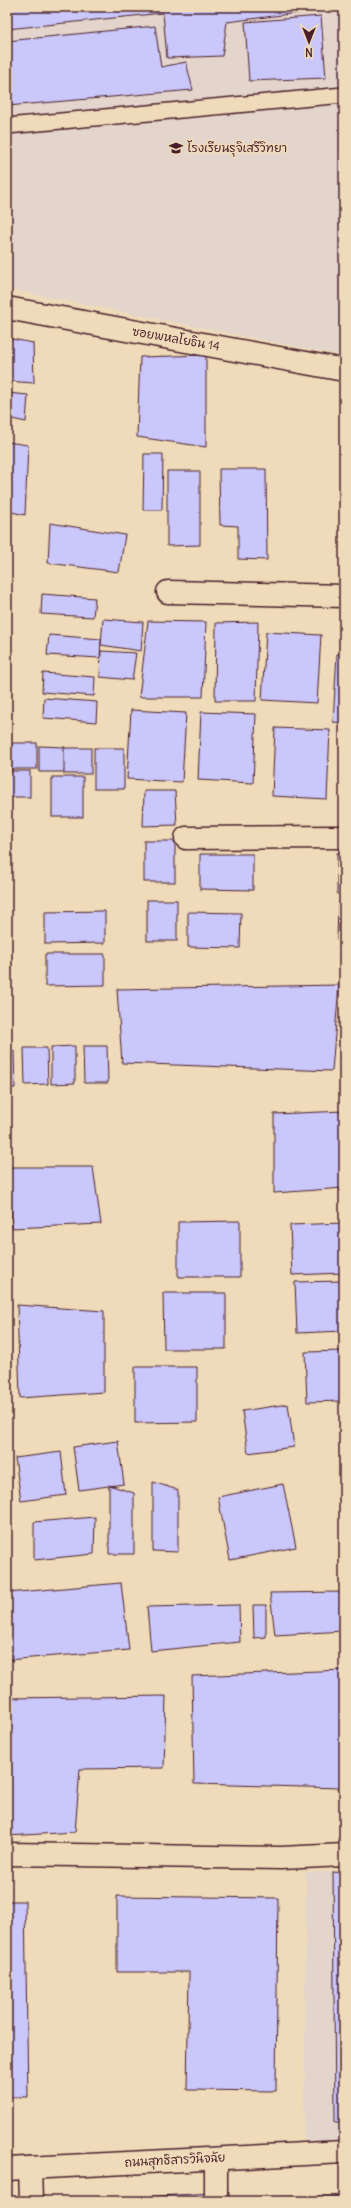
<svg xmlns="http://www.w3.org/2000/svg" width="351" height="2208" viewBox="0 0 351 2208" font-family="Delius,'Playpen Sans Thai',sans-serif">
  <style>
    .built { fill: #e4d5cc }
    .building { fill: #cac7fa; stroke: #4a1f2b }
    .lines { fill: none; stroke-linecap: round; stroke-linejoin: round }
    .service-casing { stroke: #4a1f2b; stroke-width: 18 }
    .minor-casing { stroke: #4a1f2b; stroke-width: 25 }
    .secondary-casing { stroke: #4a1f2b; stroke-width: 25 }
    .service { stroke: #efdbb9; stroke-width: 15 }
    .minor { stroke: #efdbb9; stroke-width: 22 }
    .secondary { stroke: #efdbb9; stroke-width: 22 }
    .labels { text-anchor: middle; stroke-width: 3.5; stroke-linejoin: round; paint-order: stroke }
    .poi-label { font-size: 12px; fill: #4a1f2b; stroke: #efdbb9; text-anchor: start }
    .street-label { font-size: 12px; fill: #4a1f2b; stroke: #efdbb9 }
  </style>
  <rect width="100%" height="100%" fill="#efdbb9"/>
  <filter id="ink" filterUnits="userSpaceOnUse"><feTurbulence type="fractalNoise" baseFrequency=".025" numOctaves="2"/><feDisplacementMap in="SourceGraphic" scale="8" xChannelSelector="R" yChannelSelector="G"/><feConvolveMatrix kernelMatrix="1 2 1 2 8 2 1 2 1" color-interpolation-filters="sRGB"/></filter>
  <g filter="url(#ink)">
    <!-- built -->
    <g class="built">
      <polygon points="7,7 344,7 344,356 7,289"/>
      <polygon points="306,1872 344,1872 344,2142 304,2144"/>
    </g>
    <!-- building -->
    <g class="building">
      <polygon points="7,7 321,7 321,10 227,22 222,56 167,58 163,13 7,29"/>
      <polygon points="321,16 326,78 249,81 245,22"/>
      <polygon points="155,26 161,67 186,62 193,90 7,106 7,41"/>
      <polygon points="7,338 33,343 34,383 7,381"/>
      <polygon points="206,355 206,447 137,437 140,357"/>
      <polygon points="7,393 28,395 26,422 7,418"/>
      <polygon points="7,442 28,445 25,515 7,511"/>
      <polygon points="144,454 163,454 162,510 143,510"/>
      <polygon points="219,469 266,469 267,560 238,559 238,526 220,525"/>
      <polygon points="167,471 200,471 200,545 167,546"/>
      <polygon points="50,523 125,535 119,572 48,563"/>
      <polygon points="42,594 95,598 93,617 41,614"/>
      <polygon points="103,619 143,622 141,651 101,645"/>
      <polygon points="148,621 206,622 203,697 139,697"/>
      <polygon points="258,622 256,701 215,701 216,623"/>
      <polygon points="266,632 321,635 317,703 262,700"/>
      <polygon points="49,635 101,639 100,658 47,655"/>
      <polygon points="101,651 136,653 132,680 100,677"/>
      <polygon points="337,654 344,654 344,723 333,722"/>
      <polygon points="43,673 95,677 94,696 42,692"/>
      <polygon points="44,698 97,702 96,722 43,718"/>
      <polygon points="131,710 186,713 182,782 127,779"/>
      <polygon points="201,712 256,714 253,783 198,780"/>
      <polygon points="275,728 330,730 327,799 272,796"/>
      <rect x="10" y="743" width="27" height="26"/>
      <polygon points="39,746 65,747 65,772 39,772"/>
      <rect x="64" y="748" width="27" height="26"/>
      <rect x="94" y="748" width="30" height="41"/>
      <rect x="7" y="771" width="23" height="26"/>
      <rect x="52" y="777" width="31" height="40"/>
      <polygon points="144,791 175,791 177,825 143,826"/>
      <rect x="144" y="841" width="31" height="41"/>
      <rect x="337" y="853" width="7" height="41"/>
      <polygon points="200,854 253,854 253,890 200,889"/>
      <rect x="147" y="900" width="30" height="41"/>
      <polygon points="338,905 344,905 344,940 337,940"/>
      <polygon points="105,911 105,943 45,944 45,912"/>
      <polygon points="188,912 241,913 240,948 188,947"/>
      <polygon points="45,954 105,954 105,985 45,986"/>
      <polygon points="339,985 332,1071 122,1063 117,989"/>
      <polygon points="75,1046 75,1083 51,1084 51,1047"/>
      <polygon points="83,1046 107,1046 108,1083 84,1083"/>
      <polygon points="24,1048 47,1048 48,1084 25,1085"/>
      <polygon points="7,1051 14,1051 15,1088 7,1088"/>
      <polygon points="344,1111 344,1188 274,1193 274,1114"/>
      <polygon points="8,1167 93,1167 101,1224 12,1228"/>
      <polygon points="240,1221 240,1277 178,1277 178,1222"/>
      <polygon points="344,1223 344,1273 292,1275 290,1225"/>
      <polygon points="344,1281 344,1331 297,1333 295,1282"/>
      <polygon points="163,1293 226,1293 226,1349 164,1349"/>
      <polygon points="17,1305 104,1311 104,1392 20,1398"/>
      <polygon points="344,1351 344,1401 307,1402 305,1352"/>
      <polygon points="135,1367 197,1367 197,1422 135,1423"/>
      <polygon points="288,1404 294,1447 248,1453 242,1411"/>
      <polygon points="118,1441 124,1484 79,1490 73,1447"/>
      <polygon points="61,1452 66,1495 21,1501 15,1458"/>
      <polygon points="153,1482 178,1490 178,1552 153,1551"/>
      <polygon points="283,1484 296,1547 230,1560 218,1497"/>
      <polygon points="109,1485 134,1493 134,1554 109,1554"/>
      <polygon points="95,1517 94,1554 34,1560 34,1522"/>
      <polygon points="121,1583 129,1650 7,1660 7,1593"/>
      <polygon points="344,1592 344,1631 275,1635 270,1593"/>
      <polygon points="239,1605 240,1642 151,1651 147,1607"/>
      <polygon points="253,1605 266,1605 266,1637 254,1638"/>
      <polygon points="344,1670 341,1788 194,1784 192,1676"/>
      <polygon points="166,1696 164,1768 80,1769 75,1832 7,1836 7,1698"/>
      <polygon points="333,1872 344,1873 344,2122 335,2122"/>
      <polygon points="117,1896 278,1898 276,2091 187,2090 189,1972 117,1972"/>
      <polygon points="7,1901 25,1901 28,2097 7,2097"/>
      <polygon points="229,2192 229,2201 159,2201 159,2196"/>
      <polygon points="159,2196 159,2201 122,2201 122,2198"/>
      <polygon points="343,2196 343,2201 277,2201 277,2197"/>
      <polygon points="122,2198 122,2201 90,2201 90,2199"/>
    </g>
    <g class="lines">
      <defs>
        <polyline id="service" points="7,126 344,95"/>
        <g id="minor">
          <polyline points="7,308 344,370"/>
          <polyline points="168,592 344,596"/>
          <polyline points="186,838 344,837"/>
          <polyline points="7,1854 281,1858 344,1855"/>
          <polyline points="216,2159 216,2201"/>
          <polyline points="30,2168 31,2201"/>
        </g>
        <polyline id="secondary" points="7,2169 344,2152"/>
      </defs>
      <!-- service casing -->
      <use href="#service" class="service-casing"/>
      <!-- minor casing -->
      <use href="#minor" class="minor-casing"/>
      <!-- secondary casing -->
      <use href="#secondary" class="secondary-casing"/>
      <!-- service -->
      <use href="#service" class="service"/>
      <!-- minor -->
      <use href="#minor" class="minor"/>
      <!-- secondary -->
      <use href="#secondary" class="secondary"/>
    </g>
  </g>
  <!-- icons -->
  <defs>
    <symbol id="school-bare" viewBox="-9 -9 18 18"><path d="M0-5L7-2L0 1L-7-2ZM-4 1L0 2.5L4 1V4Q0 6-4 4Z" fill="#4a1f2b" stroke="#efdbb9" stroke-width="2.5" paint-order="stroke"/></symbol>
  </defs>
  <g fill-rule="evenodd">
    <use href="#school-bare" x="166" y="138" width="20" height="20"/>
  </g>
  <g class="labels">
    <!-- poi labels -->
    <g class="poi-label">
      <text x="187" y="152">โรงเรียนรุจิเสรีวิทยา</text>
    </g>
    <!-- street labels -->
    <g class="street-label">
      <text transform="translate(176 339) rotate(10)" y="4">ซอยพหลโยธิน 14</text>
      <text transform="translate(175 2160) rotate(-3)" y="4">ถนนสุทธิสารวินิจฉัย</text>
    </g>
  </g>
  <!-- margin -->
  <rect width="351" height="2208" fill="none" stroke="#efdbb9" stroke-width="24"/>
  <rect x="12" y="12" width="327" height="2184" fill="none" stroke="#4a1f2b" stroke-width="1.5" filter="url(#ink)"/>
  <!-- north arrow -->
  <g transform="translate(309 42) rotate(180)" stroke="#efdbb9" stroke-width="3" paint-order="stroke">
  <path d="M0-3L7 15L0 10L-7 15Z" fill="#4a1f2b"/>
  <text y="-6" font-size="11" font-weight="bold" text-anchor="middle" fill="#4a1f2b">N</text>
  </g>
</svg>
